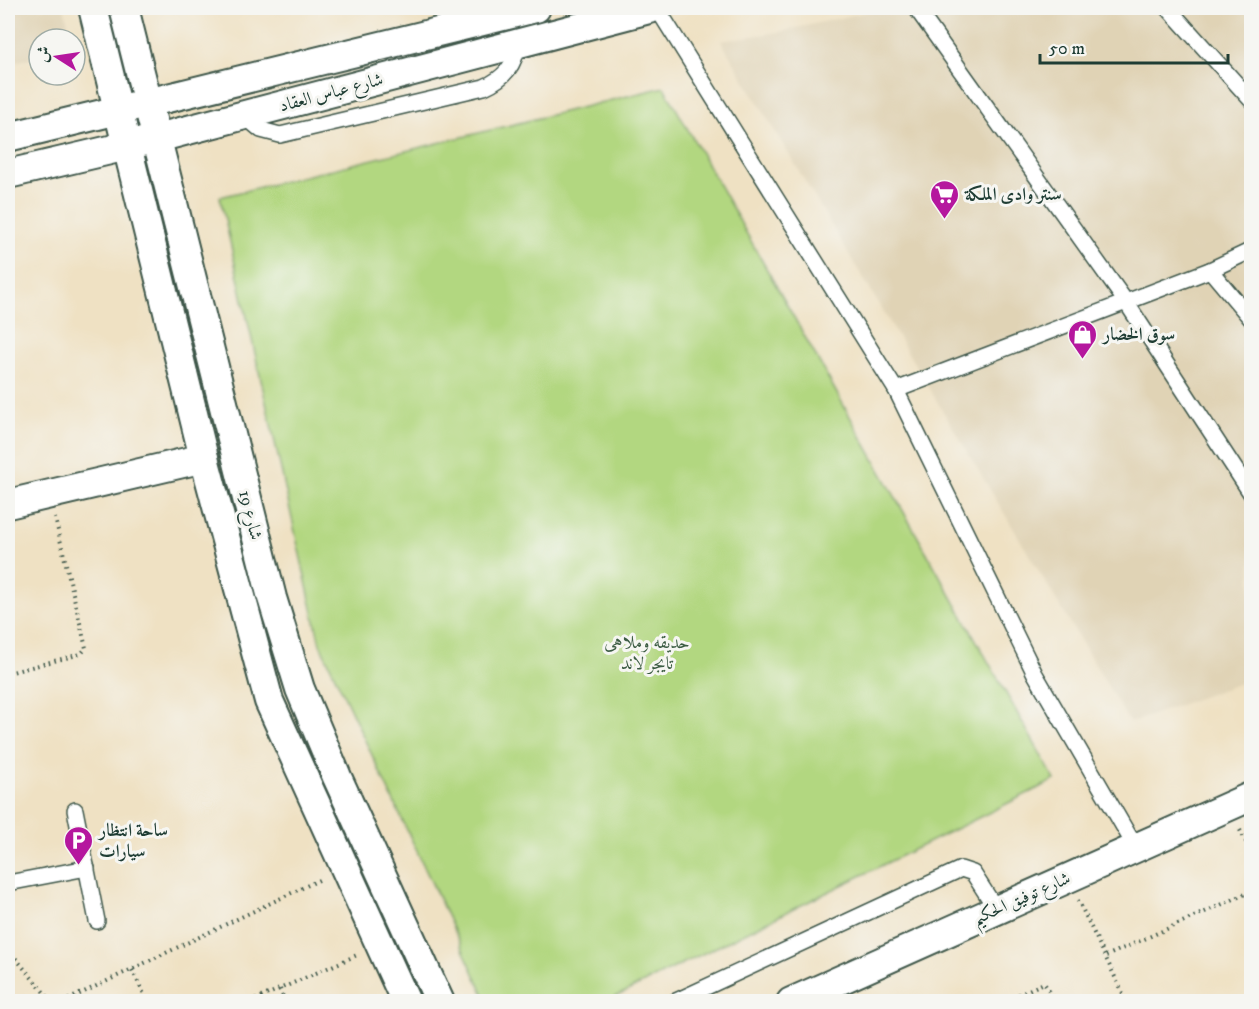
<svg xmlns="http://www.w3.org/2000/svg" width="1259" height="1009" viewBox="0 0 1259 1009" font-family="'IM FELL DW Pica',Amiri,serif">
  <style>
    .built { fill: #e0d3b5 }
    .green { fill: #b2d780; stroke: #688a5a; stroke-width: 1.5 }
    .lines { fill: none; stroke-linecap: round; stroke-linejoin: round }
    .service-casing { stroke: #3e5649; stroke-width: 18 }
    .minor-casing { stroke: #3e5649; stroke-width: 32 }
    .path { stroke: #3e5649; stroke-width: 4; stroke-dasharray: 1.5 4.5; stroke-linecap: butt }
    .service { stroke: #fff; stroke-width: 15 }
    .minor { stroke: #fff; stroke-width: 28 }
    .labels { text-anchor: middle; stroke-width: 6; stroke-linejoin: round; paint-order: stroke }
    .street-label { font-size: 18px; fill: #1f3d34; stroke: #f6f6f2 }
    .poi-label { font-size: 18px; font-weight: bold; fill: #1f3d34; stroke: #f6f6f2; text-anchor: start }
    .park-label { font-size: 18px; fill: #3c5c43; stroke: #f6f6f2 }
  </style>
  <rect width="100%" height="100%" fill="#f6f6f2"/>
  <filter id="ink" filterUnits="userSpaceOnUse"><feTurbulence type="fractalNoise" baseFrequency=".0167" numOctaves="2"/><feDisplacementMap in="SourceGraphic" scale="12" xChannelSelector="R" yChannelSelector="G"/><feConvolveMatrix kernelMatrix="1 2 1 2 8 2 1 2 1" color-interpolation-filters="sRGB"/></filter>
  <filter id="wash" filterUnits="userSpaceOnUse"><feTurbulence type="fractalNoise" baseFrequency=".008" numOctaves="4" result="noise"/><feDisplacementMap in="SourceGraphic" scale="24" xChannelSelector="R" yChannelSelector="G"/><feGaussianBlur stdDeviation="1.35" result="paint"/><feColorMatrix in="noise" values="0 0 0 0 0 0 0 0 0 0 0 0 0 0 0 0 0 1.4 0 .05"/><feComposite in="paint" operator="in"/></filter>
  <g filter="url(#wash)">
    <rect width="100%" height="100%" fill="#efe1c3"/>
    <!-- built -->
    <g class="built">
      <polygon points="8,8 64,8 72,39 39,39 39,56 8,64"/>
      <polygon points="884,8 1251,8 1251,679 1130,723 721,41 779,32"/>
    </g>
    <!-- green -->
    <polygon class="green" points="664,87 1055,780 607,1001 487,1001 320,644 220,197"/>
  </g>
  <g filter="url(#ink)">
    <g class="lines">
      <defs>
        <g id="service">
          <polyline points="657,8 896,390 1035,674 1136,848"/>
          <polyline points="916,8 1126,302 1252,495"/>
          <polyline points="1168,8 1252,101"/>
          <path d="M 243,115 L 261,130 L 280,135 L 484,87 C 505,78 515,65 518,43"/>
          <polyline points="1210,270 1252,320"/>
          <polyline points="896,390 1210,270 1252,250"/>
          <polyline points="75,810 97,921"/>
          <polyline points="8,883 87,868"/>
          <polyline points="674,1002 961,869 973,873 996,909"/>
        </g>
        <g id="minor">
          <polyline points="93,8 204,458 269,701 406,1002"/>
          <polyline points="124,8 272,598 300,689 337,777 440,1002"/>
          <polyline points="8,137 536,8"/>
          <polyline points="8,174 127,146 653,8"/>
          <polyline points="8,504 204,458"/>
          <polyline points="791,1002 1252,796"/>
        </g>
      </defs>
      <!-- service casing -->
      <use href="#service" class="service-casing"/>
      <!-- minor casing -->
      <use href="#minor" class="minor-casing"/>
      <!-- path -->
      <g class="path">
        <polyline points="8,673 81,654 86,648 55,518"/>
        <polyline points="1240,830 1252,854"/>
        <polyline points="1078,900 1127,1002"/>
        <polyline points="8,949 52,1002"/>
        <polyline points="1106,956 1252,891"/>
        <polyline points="132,970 148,1002"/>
        <polyline points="280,989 285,1002"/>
        <polyline points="63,1002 321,879"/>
        <polyline points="250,1002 357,955"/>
        <polyline points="1002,1002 1044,983 1056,1002"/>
      </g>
      <!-- service -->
      <use href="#service" class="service"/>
      <!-- minor -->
      <use href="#minor" class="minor"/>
    </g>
  </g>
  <!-- icons -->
  <defs>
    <symbol id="supermarket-pin" viewBox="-11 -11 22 30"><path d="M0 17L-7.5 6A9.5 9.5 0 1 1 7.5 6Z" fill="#b5179e" stroke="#f6f6f2"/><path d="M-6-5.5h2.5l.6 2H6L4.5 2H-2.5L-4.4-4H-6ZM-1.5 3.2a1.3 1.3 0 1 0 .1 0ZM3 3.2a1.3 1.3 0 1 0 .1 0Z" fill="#fff"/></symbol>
    <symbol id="shop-pin" viewBox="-11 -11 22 30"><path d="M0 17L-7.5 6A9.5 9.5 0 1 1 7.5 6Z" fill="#b5179e" stroke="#f6f6f2"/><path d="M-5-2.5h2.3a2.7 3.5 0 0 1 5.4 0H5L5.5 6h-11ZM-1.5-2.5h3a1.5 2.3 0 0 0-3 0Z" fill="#fff"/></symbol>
    <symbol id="parking-pin" viewBox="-11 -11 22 30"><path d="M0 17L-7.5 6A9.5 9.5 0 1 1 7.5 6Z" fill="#b5179e" stroke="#f6f6f2"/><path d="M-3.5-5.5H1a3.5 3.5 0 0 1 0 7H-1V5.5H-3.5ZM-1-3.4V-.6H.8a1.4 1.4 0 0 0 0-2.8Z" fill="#fff"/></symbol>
  </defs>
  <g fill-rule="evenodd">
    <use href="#supermarket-pin" x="928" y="178" width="33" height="45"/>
    <use href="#shop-pin" x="1066" y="318" width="33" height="45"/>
    <use href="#parking-pin" x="62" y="824" width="33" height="45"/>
  </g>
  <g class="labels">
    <!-- street labels -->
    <g class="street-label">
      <text transform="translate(331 92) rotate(-15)" y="6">شارع عباس العقاد</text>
      <text transform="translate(251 515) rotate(76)" y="6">شارع 19</text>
      <text transform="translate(1021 898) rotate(-24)" y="6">شارع توفيق الحكيم</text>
    </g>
    <!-- poi labels -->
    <g class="poi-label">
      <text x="965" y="200">سنتر وادى الملكة</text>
      <text x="1103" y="340">سوق الخضار</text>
      <text x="99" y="836">ساحة انتظار<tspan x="99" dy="21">سيارات</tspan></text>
    </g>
    <!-- park labels -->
    <g class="park-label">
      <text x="647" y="648">حديقه وملاهى<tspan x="647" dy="21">تايجر لاند</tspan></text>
    </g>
  </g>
  <!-- margin -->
  <rect width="1259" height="1009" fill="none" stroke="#f6f6f2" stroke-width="30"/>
  <!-- north arrow -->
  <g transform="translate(57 57) rotate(282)"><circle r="28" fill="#f6f6f2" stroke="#a0aca6" stroke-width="1.5"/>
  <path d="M0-4.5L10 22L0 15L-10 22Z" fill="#b5179e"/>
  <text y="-9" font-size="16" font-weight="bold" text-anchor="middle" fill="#1f3d34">ش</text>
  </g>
  <!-- scale -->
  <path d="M1040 54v9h188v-9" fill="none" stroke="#1f3d34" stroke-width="3"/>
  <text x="1049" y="54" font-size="18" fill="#1f3d34" stroke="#f6f6f2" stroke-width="4.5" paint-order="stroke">50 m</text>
</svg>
